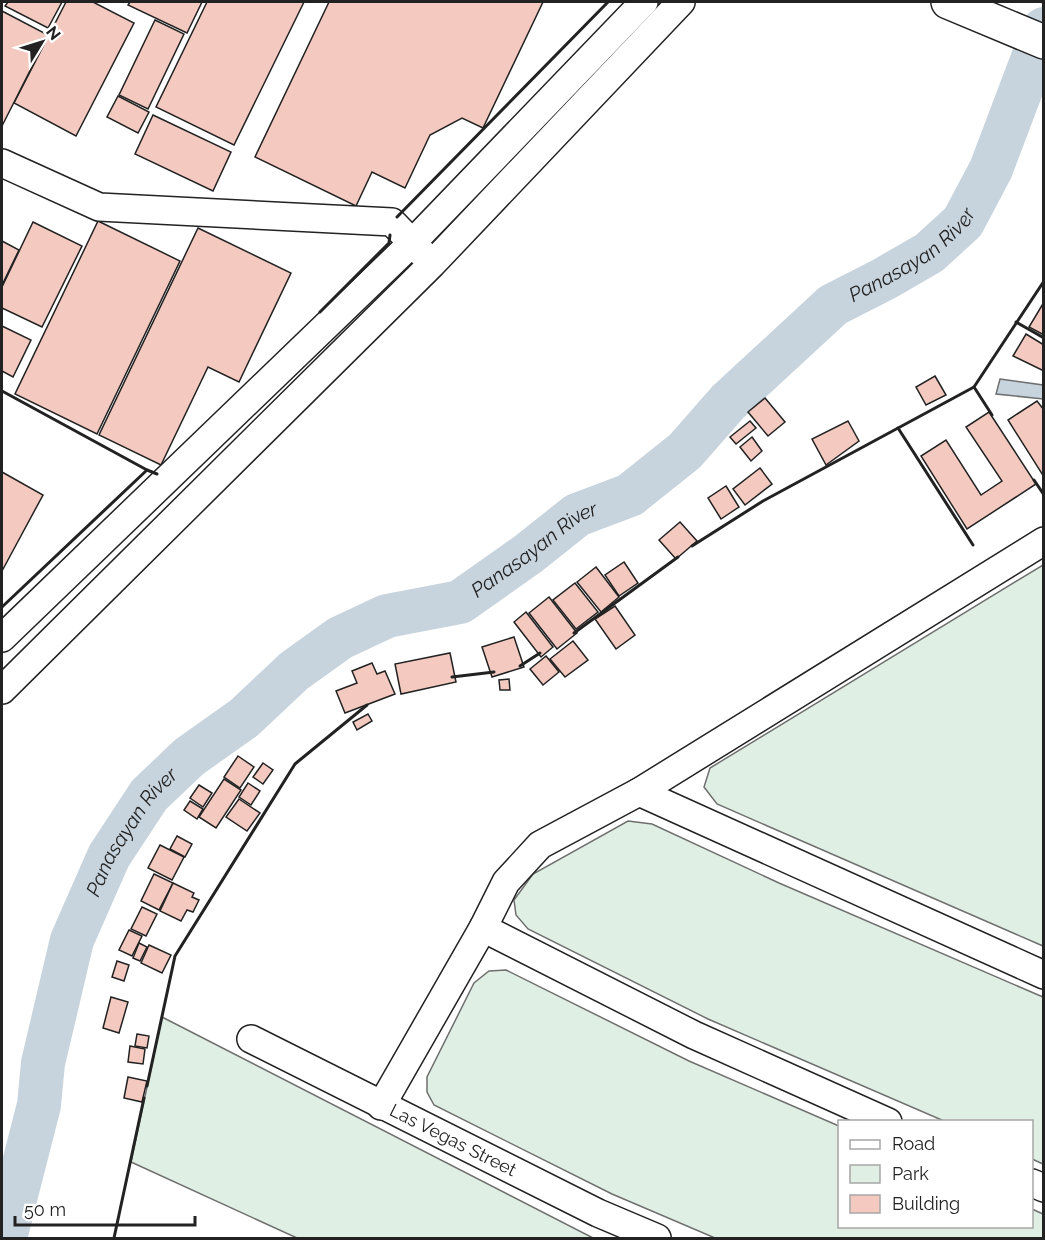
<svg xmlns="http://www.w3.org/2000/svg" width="1045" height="1240" viewBox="0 0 1045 1240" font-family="Raleway,sans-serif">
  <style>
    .green { fill: #e0efe3; stroke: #6f6f6f; stroke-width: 1.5 }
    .water { fill: #c7d3dd; stroke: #6f6f6f; stroke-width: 1.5 }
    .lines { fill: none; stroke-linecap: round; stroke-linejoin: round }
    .river { stroke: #c7d3dd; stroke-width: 44 }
    .building { fill: #f3c9c0; stroke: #222; stroke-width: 1.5 }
    .minor-casing { stroke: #222; stroke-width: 30 }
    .major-casing { stroke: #222; stroke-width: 36 }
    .minor { stroke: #fff; stroke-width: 27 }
    .major { stroke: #fff; stroke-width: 33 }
    .wall { stroke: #222; stroke-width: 3 }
    .power { stroke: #c62828; stroke-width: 1.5; stroke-dasharray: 21 4.5 3 4.5; stroke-linecap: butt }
    .labels { text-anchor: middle; stroke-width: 4.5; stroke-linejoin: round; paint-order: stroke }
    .street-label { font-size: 18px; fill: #222; stroke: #fff }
    .water-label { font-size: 20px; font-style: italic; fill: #222; stroke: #fff }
  </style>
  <rect width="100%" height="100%" fill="#fff"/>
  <!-- green -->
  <g class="green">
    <polygon points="1043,565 1043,946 717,804 704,787 710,768"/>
    <polygon points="628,821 652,824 779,883 1043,997 1043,1164 1032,1159 1032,1122 944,1121 708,1019 528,929 516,915 514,900 533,874"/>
    <polygon points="506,970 689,1061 839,1126 840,1226 1032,1226 1032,1209 1043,1214 1043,1238 715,1238 612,1194 434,1105 427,1092 427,1077 474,983 489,971"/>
    <polygon points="162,1017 593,1238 595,1238 297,1238 131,1162"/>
  </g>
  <!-- water -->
  <polygon class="water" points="1000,379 1043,385 1043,399 996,394"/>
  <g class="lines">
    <!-- river -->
    <path class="river" id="s1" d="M 5,1238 L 39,1105 L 43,1063 L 72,940 L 109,856 L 149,795 L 189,757 L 244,718 L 294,671 L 340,638 L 387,616 L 460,602 L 528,554 L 577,515 L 630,495 L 685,451 L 728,402 L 833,305 L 884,279 L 929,253 L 963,222 L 991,169 L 1044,29"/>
  </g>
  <!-- building -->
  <g class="building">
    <polygon points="8,2 62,2 48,28 5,6"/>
    <polygon points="66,2 93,2 134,23 76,136 14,103"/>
    <polygon points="130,2 202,2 187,33 128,5"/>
    <polygon points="207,2 304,2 234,145 156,107"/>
    <polygon points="329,2 543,2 483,128 462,118 430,135 405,188 372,172 356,206 255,157"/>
    <polygon points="2,11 48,35 2,126"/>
    <polygon points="155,20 184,34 148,109 119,95"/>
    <polygon points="118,96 149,112 138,133 107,117"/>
    <polygon points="153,115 231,152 213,191 135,154"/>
    <polygon points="98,221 180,261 97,434 15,394"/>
    <polygon points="33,222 82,246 42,327 2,308 2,287"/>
    <polygon points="198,228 291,273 239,382 208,367 161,465 99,435"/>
    <polygon points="2,241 19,250 2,285"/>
    <polygon points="1044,302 1044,335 1029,327"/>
    <polygon points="2,326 31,340 13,377 2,371"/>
    <polygon points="1026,334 1044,345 1044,371 1013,356"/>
    <polygon points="935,376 946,395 926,405 916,387"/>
    <polygon points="765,398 785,422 768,436 748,412"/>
    <polygon points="1037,401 1044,410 1044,477 1008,420"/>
    <polygon points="989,412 1036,484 967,529 921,456 946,440 981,495 1002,481 966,427"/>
    <polygon points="750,421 756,428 736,444 730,437"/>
    <polygon points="848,421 859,441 826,465 812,439"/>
    <polygon points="752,437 762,451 751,461 740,447"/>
    <polygon points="760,468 772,484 745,505 733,489"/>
    <polygon points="2,472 43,495 2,571"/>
    <polygon points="726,486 739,507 721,519 708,498"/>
    <polygon points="680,522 697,541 676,559 659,540"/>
    <polygon points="624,562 638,583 619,596 605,575"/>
    <polygon points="596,567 619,597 601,612 577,582"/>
    <polygon points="575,583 598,612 576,629 553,600"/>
    <polygon points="549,597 577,633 557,649 529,613"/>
    <polygon points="615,606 635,635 616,649 595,619"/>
    <polygon points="526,612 553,647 541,657 514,622"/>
    <polygon points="514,637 524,667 492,677 482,647"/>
    <polygon points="573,641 588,660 565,677 550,659"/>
    <polygon points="450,653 456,682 401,694 395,664"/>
    <polygon points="546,656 559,672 543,685 530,669"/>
    <polygon points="372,663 377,674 385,671 395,694 345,713 336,691 357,683 352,671"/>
    <polygon points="509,679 510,690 500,690 499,680"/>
    <polygon points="368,714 372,721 357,730 353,722"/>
    <polygon points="238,756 254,767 240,788 224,777"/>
    <polygon points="263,763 273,770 263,784 253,777"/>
    <polygon points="224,779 241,790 216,828 199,817"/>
    <polygon points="248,783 260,791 251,805 239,797"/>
    <polygon points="199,785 212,793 203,807 190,798"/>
    <polygon points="239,799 260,813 247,831 226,817"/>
    <polygon points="190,801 203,809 197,819 184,810"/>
    <polygon points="177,836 192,844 185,857 170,849"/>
    <polygon points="160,845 184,857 172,880 148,868"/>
    <polygon points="154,874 173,883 159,910 141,901"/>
    <polygon points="173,883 194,893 192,897 199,900 193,912 187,910 181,921 160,911"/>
    <polygon points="142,907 157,914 146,936 131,929"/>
    <polygon points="129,930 142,936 132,956 119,950"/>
    <polygon points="139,943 147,947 140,961 133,958"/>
    <polygon points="149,945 171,955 162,973 141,963"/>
    <polygon points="117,961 129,965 124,981 112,977"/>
    <polygon points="111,997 128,1002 119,1033 103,1028"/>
    <polygon points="137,1034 149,1036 147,1048 135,1046"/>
    <polygon points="130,1046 145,1049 143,1064 128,1062"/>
    <polygon points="128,1077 147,1081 142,1102 124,1098"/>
  </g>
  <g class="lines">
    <defs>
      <g id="minor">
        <polyline points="2,163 99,207 392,222 424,255"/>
        <polyline points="2,638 412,243 644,2"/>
        <polyline points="2,690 432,264 681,2"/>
        <polyline points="639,792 1044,975"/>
        <polyline points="483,928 694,1035 888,1122"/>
        <path id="s2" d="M 251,1039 L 598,1213 L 657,1238"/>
        <polyline points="381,1106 483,928 506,882 540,845 639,792 1044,541"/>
        <polyline points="1032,1183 1044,1188"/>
      </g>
      <polyline id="major" points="948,2 1044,42"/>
    </defs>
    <!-- minor casing -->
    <use href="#minor" class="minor-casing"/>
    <!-- major casing -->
    <use href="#major" class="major-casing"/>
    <!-- minor -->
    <use href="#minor" class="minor"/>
    <!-- major -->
    <use href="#major" class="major"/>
    <!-- wall -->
    <g class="wall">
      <polyline points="397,217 608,2"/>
      <polyline points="320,312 389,243 390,235"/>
      <polyline points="1016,322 1044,338"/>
      <polyline points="974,387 992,415"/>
      <polyline points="2,391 147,470 157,474"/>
      <polyline points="898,428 973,545"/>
      <polyline points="1034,480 1044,495"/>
      <polyline points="692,546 763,501 974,387 1044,281"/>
      <polyline points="2,607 147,470"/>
      <polyline points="574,633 678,557"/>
      <polyline points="520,666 540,653"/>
      <polyline points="452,677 494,672"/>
      <polyline points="147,1086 175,956 295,764 367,705"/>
      <polyline points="114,1238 144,1098"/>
    </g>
    <!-- power -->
    <polyline class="power" points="1039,2 1044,3"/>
  </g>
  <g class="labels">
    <!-- street labels -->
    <g class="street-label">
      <text dy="6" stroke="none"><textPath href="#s2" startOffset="226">Las Vegas Street</textPath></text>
    </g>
    <!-- water labels -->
    <g class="water-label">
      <text dy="7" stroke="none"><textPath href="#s1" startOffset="1420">Panasayan River</textPath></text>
      <text dy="7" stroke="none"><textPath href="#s1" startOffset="936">Panasayan River</textPath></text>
      <text dy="7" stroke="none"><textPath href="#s1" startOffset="430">Panasayan River</textPath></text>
    </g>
  </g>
  <!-- border -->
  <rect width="1045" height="1240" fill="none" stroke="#222222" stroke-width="6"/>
  <!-- legend -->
  <rect x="838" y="1120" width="195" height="108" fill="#ffffff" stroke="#a7a7a7" stroke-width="1.5"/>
  <rect x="850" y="1140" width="30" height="9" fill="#ffffff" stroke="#a7a7a7" stroke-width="1.5"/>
  <text x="892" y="1150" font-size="18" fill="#222222">Road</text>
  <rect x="850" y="1165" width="30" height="18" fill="#e0efe3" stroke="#a7a7a7" stroke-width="1.5"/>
  <text x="892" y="1180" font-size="18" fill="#222222">Park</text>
  <rect x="850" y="1195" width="30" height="18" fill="#f3c9c0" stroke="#a7a7a7" stroke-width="1.5"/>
  <text x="892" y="1210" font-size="18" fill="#222222">Building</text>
  <!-- north arrow -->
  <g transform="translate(42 42) rotate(52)" stroke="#ffffff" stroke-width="4.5" paint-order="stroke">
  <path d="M0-4.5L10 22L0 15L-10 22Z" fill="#222222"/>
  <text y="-9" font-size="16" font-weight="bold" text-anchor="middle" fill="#222222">N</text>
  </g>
  <!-- scale -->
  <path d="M15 1216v9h180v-9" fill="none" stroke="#222222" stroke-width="3"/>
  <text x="24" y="1216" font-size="18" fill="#222222" stroke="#ffffff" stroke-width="4.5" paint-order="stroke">50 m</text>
</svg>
